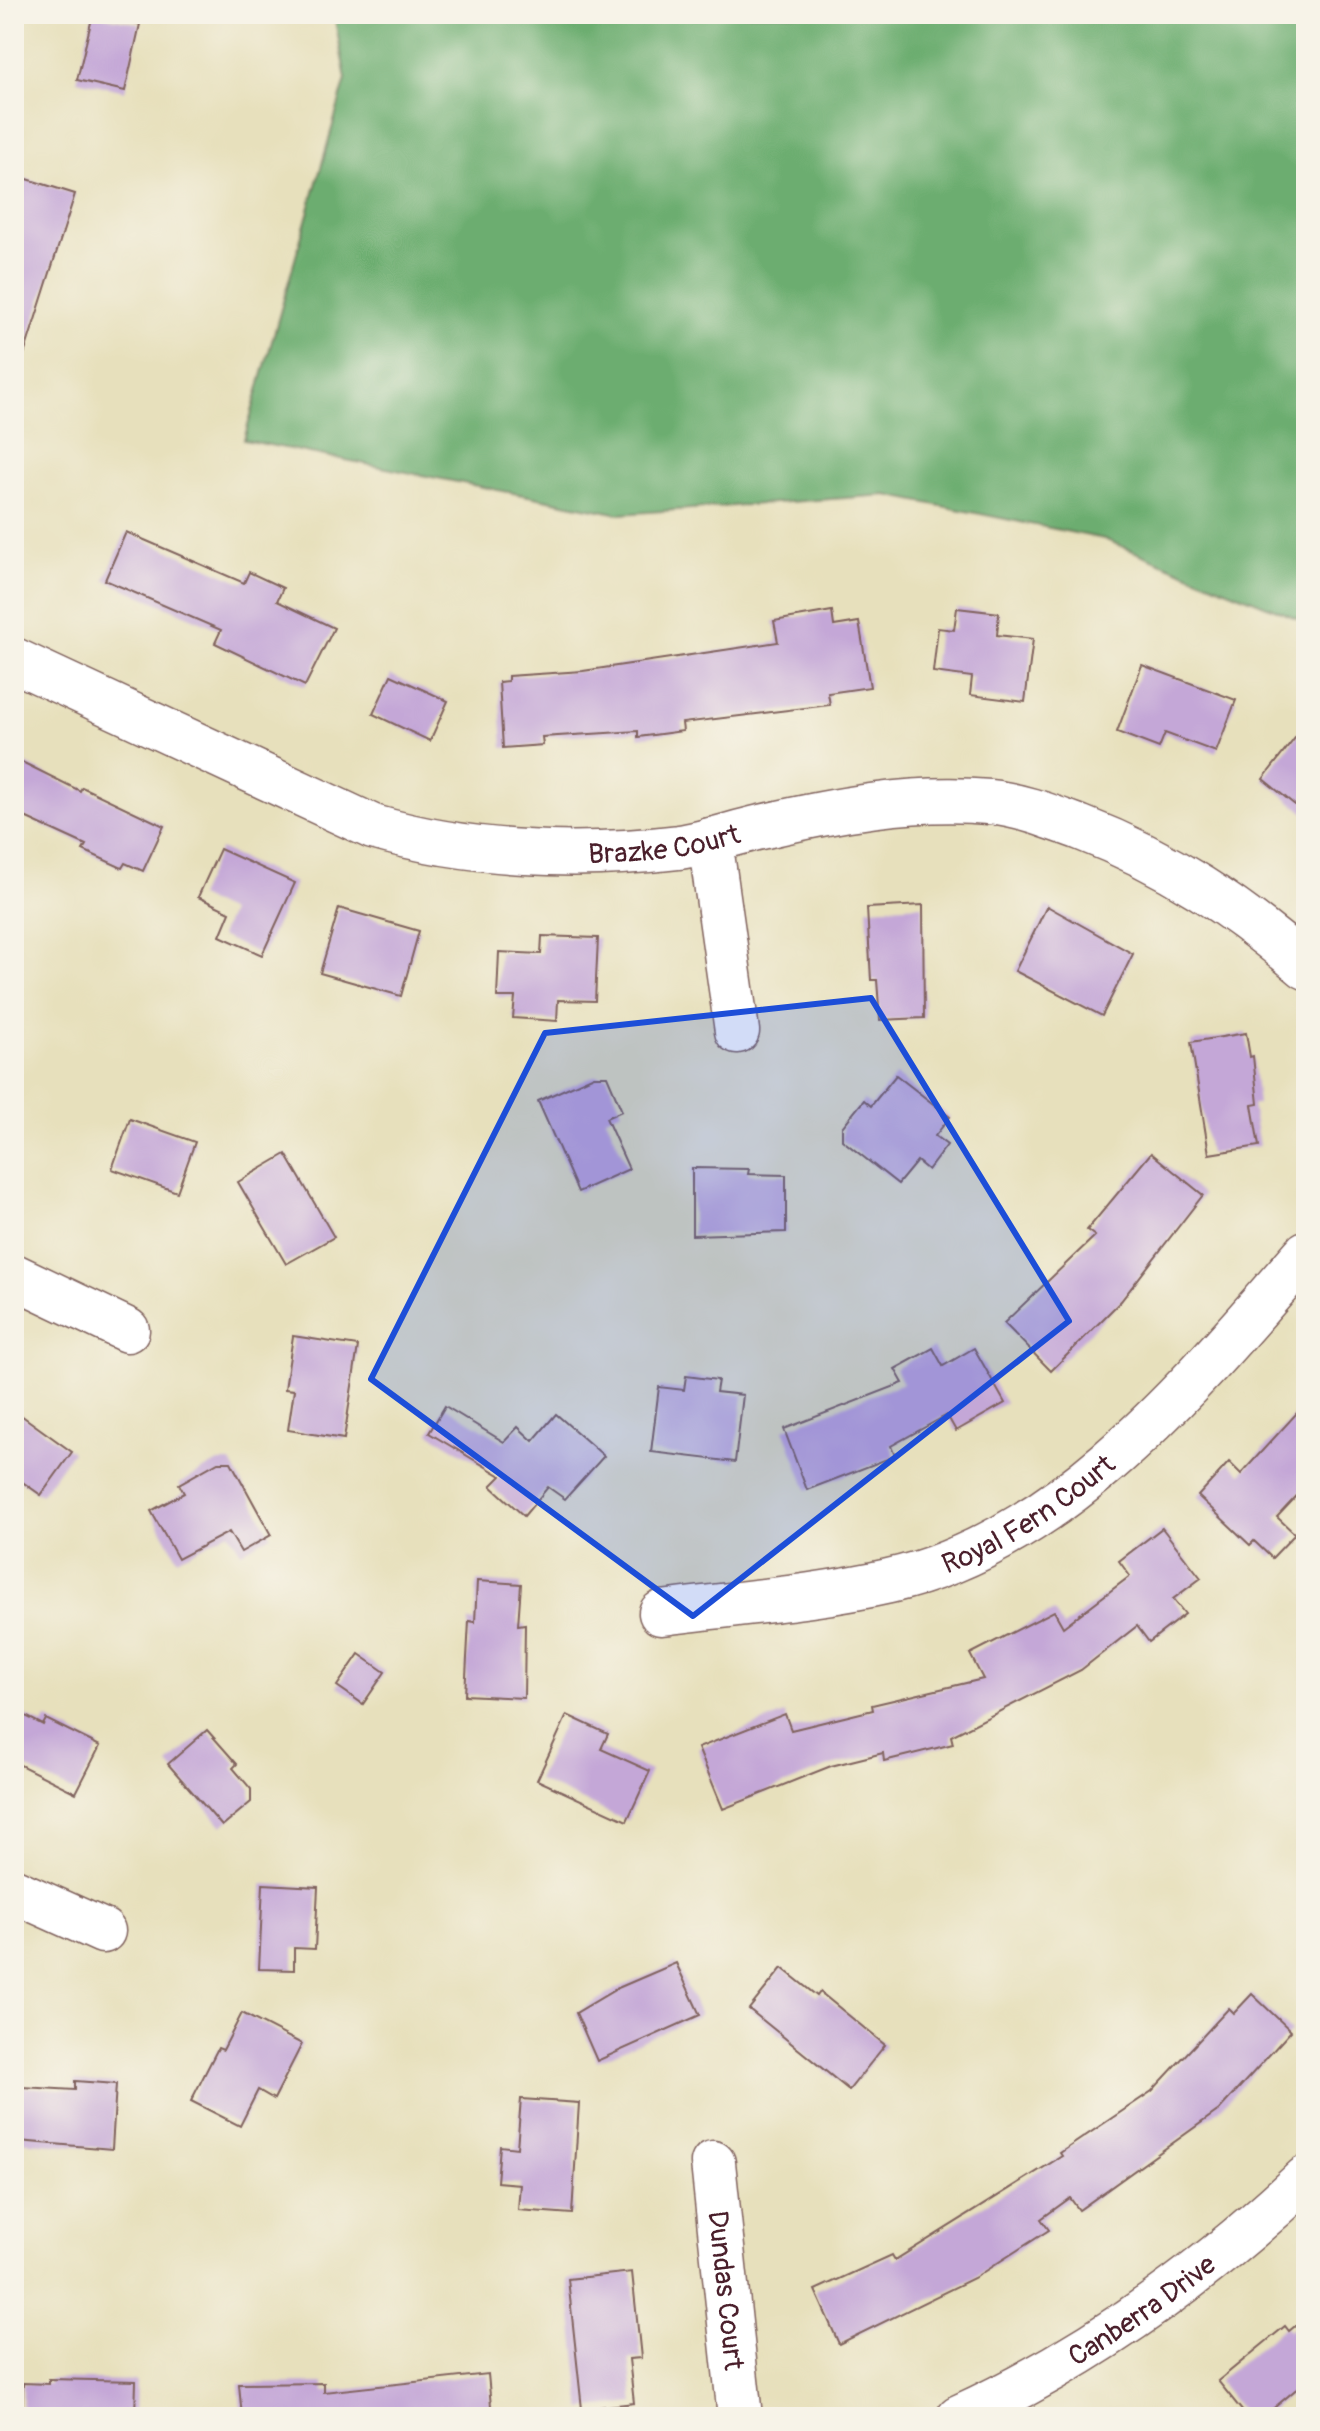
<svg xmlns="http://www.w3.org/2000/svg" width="1320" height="2431" viewBox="0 0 1320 2431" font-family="Pangolin,sans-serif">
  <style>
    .forest { fill: #6cad70; stroke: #5b664e; stroke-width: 2 }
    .building { fill: #c4a7d7 }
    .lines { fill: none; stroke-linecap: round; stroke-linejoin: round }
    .street-casing { stroke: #81635e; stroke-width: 47 }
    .street { stroke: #fff; stroke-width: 44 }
    .marked { fill: #1d4ed8; fill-opacity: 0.2; stroke: #1d4ed8; stroke-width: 6; stroke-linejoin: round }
    .labels { text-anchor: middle; stroke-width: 6; stroke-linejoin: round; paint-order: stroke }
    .street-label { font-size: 28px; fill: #4a1f2b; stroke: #f7f3e8 }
  </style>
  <rect width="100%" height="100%" fill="#f7f3e8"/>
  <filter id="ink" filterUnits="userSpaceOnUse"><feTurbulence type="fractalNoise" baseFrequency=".0125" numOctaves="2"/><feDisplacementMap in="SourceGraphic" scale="16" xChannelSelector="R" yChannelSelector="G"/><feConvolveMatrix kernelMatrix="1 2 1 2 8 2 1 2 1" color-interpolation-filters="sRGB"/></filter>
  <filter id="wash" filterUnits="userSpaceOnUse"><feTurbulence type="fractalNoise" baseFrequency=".006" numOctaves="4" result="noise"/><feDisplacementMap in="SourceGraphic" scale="32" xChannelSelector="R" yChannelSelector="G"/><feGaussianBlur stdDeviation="1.8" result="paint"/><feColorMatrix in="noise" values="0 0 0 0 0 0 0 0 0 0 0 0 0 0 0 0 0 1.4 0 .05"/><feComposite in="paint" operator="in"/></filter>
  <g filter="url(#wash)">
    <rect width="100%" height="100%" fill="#e7e0bc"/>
    <!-- forest -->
    <polygon class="forest" points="334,14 1306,14 1306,622 1104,539 887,495 620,514 244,440 346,79"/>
    <g id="blocks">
      <!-- building -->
      <g class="building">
        <polygon points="93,14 140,24 125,91 77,80"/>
        <polygon points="24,178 75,194 21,364 14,363 14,209"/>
        <polygon points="126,532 244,583 249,572 283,588 277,601 334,628 305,686 215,643 221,630 105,580"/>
        <polygon points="957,608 999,613 997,635 1033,639 1025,702 970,695 972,677 933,672 938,628 954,630"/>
        <polygon points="832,611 834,626 859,622 870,687 828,693 830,705 682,723 683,731 638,737 638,731 542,737 543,745 503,748 499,682 508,681 508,676 583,671 778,642 774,621"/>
        <polygon points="1142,665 1236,700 1216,752 1165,733 1159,748 1117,732"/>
        <polygon points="391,675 448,701 430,741 373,714"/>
        <polygon points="1306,724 1306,814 1263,779"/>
        <polygon points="14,758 80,791 82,787 164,826 143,871 125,863 122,868 83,850 86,845 14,812"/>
        <polygon points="220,849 295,883 262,955 220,936 230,912 198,897"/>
        <polygon points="923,905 924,1018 880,1020 877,980 871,980 867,908"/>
        <polygon points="1047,906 1133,954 1102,1016 1015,971"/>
        <polygon points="339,908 419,931 401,996 320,973"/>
        <polygon points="542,936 598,938 595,1001 558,1000 557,1021 513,1018 515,997 497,997 499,952 541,954"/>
        <polygon points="1246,1033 1250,1057 1253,1056 1258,1104 1252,1105 1259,1146 1209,1154 1191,1042"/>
        <polygon points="896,1075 950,1117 935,1136 947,1145 928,1170 917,1161 898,1184 842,1140 842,1127 864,1100 871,1106"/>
        <polygon points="594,1076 607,1076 622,1111 606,1118 629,1169 578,1192 538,1101"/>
        <polygon points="130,1119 195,1142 177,1192 112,1169"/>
        <polygon points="1151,1153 1203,1195 1121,1301 1051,1371 1004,1323 1095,1236 1087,1230"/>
        <polygon points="286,1154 334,1237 286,1264 238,1182"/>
        <polygon points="692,1168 749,1169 748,1174 786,1175 786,1232 692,1235"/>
        <polygon points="293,1336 358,1346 344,1439 288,1430 294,1390 285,1389"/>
        <polygon points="933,1348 943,1366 974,1348 1005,1403 956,1431 947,1415 891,1446 895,1456 807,1490 784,1429 903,1383 895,1369"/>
        <polygon points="686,1376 718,1380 716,1392 743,1395 735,1462 651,1452 659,1387 684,1390"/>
        <polygon points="1306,1403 1306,1486 1277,1517 1295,1534 1272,1558 1254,1541 1250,1545 1198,1496 1229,1462 1241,1474"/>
        <polygon points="445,1406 504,1442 518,1427 533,1441 556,1414 604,1456 565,1499 548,1487 524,1516 491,1486 501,1476 429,1433"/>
        <polygon points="14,1410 72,1452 41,1495 14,1476"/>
        <polygon points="218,1462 231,1462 271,1535 241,1552 229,1532 178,1559 151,1511 184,1493 179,1484"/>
        <polygon points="1162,1528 1201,1578 1173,1599 1185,1614 1149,1642 1137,1626 1081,1670 951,1736 953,1744 884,1761 883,1753 831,1766 723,1809 698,1748 785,1714 791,1730 873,1710 872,1705 983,1679 970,1654 1054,1611 1063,1627 1130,1576 1119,1561"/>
        <polygon points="477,1581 521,1584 518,1625 525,1624 524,1698 465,1695 469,1621 475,1622"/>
        <polygon points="359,1654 385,1672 363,1704 337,1686"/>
        <polygon points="14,1710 43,1725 46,1719 100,1746 76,1793 14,1762"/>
        <polygon points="567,1715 608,1734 601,1749 650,1771 627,1821 537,1780"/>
        <polygon points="207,1730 237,1764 233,1768 251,1789 251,1802 222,1826 168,1764"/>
        <polygon points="263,1884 318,1887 315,1949 294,1948 294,1970 259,1969"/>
        <polygon points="676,1963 700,2015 597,2061 576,2013 618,1988"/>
        <polygon points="782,1968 817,1996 820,1992 885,2045 849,2090 749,2009"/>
        <polygon points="1252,1994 1291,2031 1219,2110 1079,2210 1070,2198 1041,2219 1049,2230 974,2278 839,2344 815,2290 892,2255 895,2260 1062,2156 1060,2153 1152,2091 1229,2008 1234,2013"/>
        <polygon points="242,2013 302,2044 274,2099 258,2090 240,2126 191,2101 218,2048 223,2050"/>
        <polygon points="75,2081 116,2084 112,2149 18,2141 22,2087 75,2090"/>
        <polygon points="521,2099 579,2103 572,2214 518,2210 520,2184 497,2182 500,2146 517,2148"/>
        <polygon points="632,2272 641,2358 629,2359 634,2403 582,2409 568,2279"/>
        <polygon points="1306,2317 1306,2381 1263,2417 1247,2417 1218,2381 1285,2326 1289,2331"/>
        <polygon points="488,2374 492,2417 242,2417 239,2384 324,2383 324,2392"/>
        <polygon points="49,2379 136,2381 135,2417 22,2417 23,2383 49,2384"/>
      </g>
    </g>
  </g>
  <g filter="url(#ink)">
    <use href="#blocks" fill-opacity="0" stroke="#81635e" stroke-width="2"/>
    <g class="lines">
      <defs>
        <g id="street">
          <path id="s1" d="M 14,660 L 373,827 C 470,855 579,859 679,847 C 706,843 734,833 761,827 C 833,810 914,795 989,802 C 1021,805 1051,817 1081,828 C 1169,862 1235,906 1306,967"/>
          <polyline points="710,840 737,1031"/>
          <polyline points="14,1276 127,1330"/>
          <path id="s2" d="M 661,1613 C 737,1603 814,1598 889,1581 C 1064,1542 1194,1381 1306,1253"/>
          <polyline points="14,1891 103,1931"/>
          <path id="s3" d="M 713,2163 L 740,2417"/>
          <path id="s4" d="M 959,2417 C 1088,2358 1203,2275 1306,2178"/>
        </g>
      </defs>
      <!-- street casing -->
      <use href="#street" class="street-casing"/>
      <!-- street -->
      <use href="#street" class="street"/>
    </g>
  </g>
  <!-- marked area -->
  <path class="marked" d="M 871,998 L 1069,1321 L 693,1616 L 371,1379 L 545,1033 Z"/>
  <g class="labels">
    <!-- street labels -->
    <g class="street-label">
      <text dy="10" stroke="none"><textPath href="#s1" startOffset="690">Brazke Court</textPath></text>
      <text dy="10" stroke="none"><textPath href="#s2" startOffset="386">Royal Fern Court</textPath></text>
      <text dy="10" stroke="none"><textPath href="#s3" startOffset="128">Dundas Court</textPath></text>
      <text dy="10" stroke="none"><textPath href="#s4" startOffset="212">Canberra Drive</textPath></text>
    </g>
  </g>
  <!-- margin -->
  <rect width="1320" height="2431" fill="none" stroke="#f7f3e8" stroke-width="48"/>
</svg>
